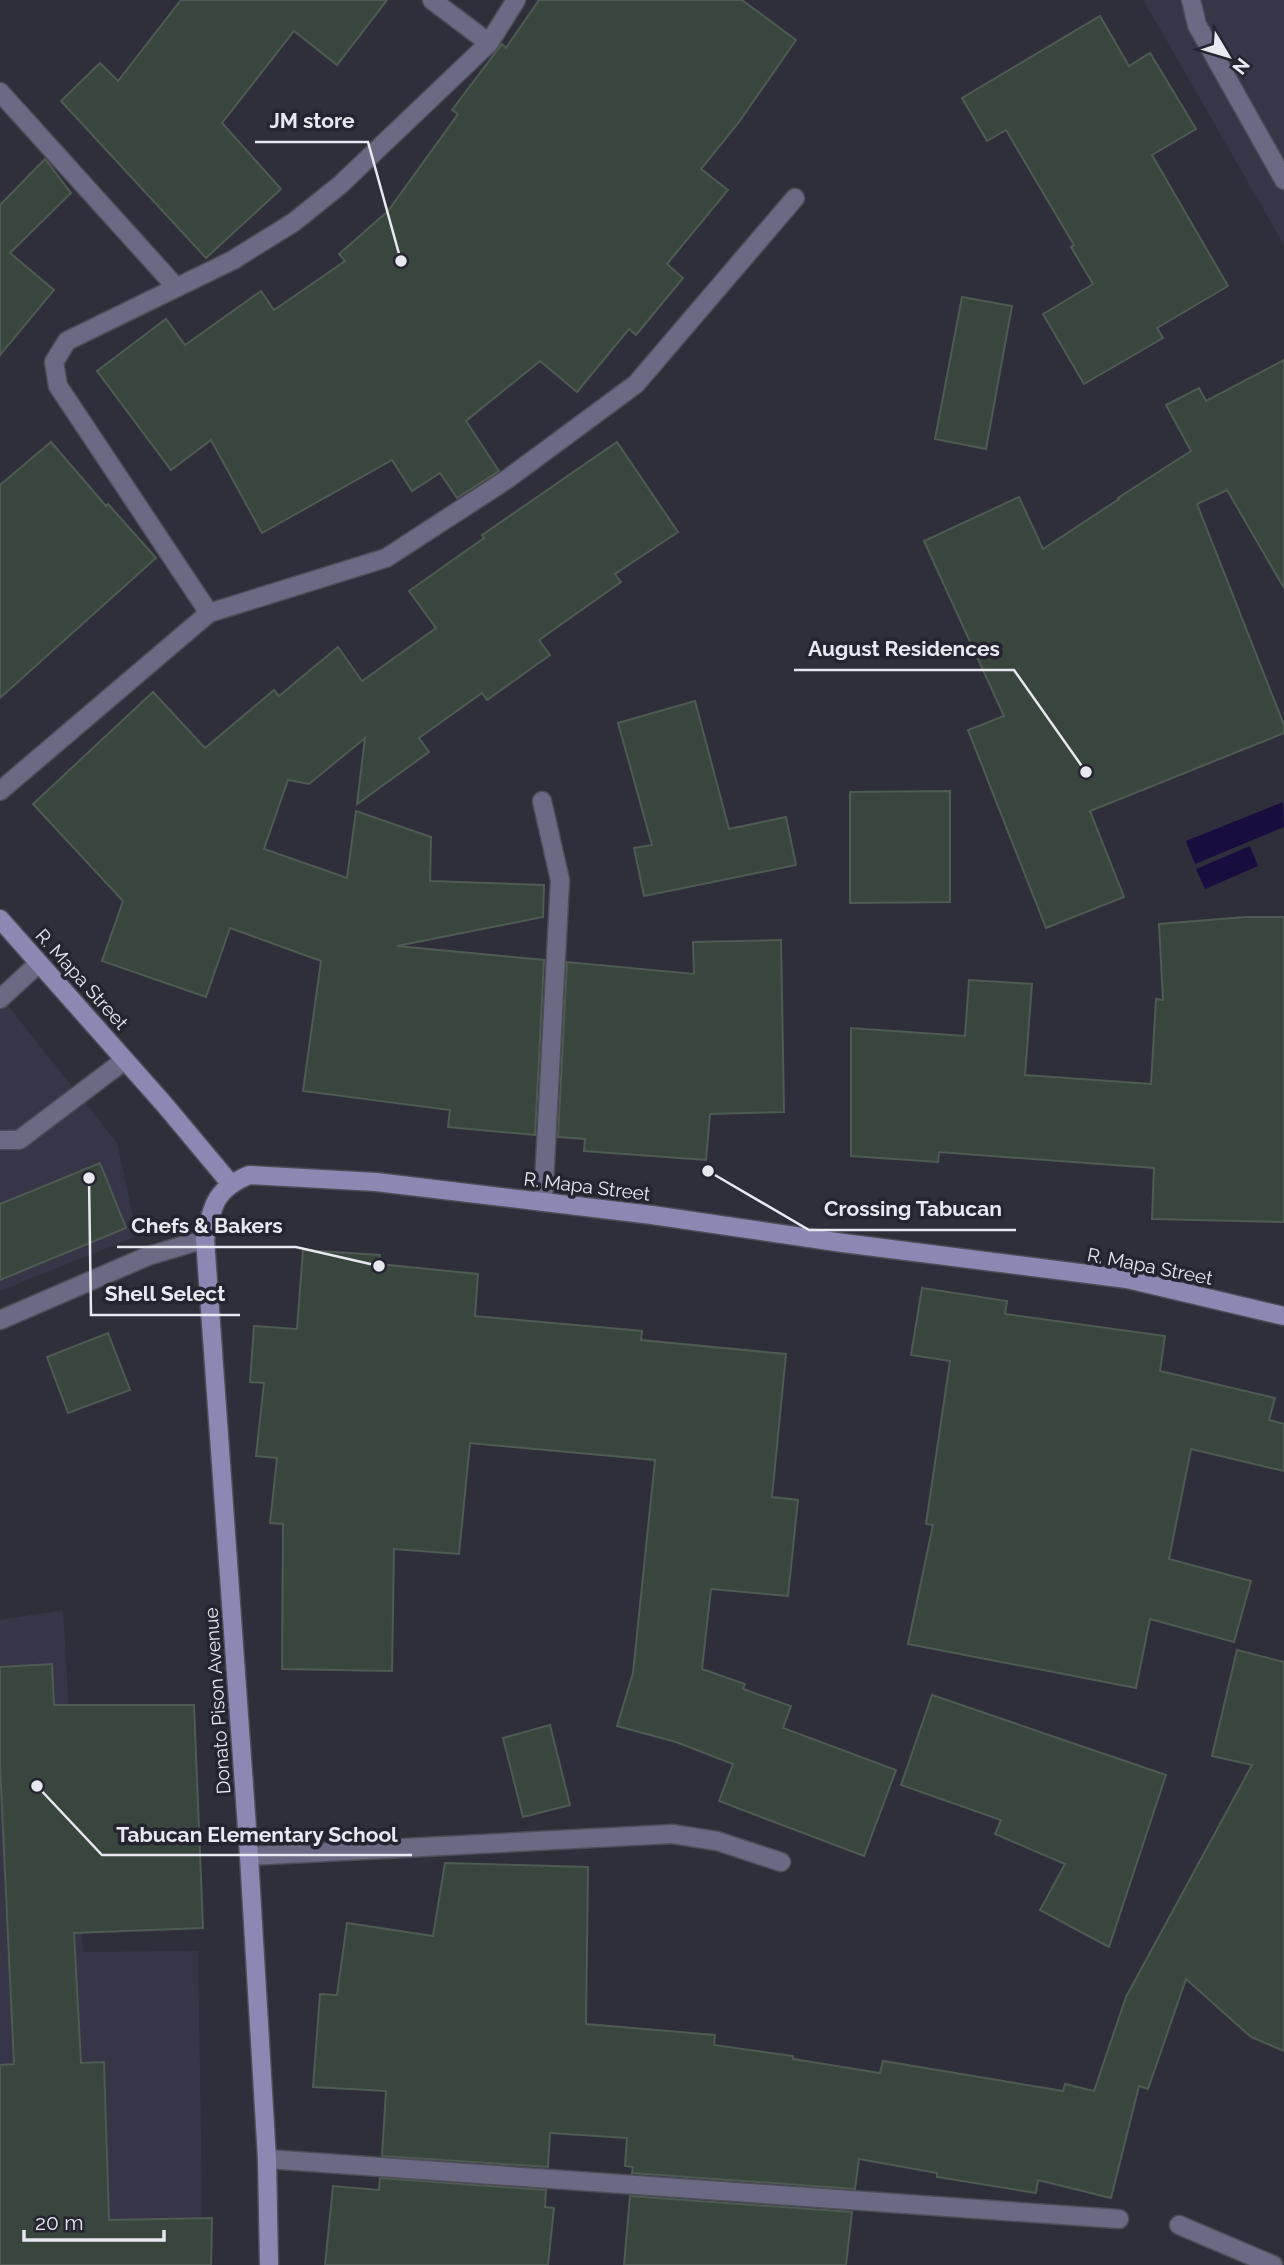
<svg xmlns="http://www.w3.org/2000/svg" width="1284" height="2265" viewBox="0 0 1284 2265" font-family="Raleway,sans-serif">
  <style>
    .built { fill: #363648 }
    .water { fill: #190d40 }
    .building { fill: #39463d; stroke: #4e5b52; stroke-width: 2 }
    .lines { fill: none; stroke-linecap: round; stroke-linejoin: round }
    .service-casing { stroke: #4d4d58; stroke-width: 21 }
    .minor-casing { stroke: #4d4d58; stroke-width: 21 }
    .secondary-casing { stroke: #4d4d58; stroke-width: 21 }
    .service { stroke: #6b6a84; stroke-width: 18 }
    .minor { stroke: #6b6a84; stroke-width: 18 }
    .secondary { stroke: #8b89b3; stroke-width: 18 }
    .labels { text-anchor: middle; stroke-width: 7; stroke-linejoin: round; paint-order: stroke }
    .street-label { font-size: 19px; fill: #e8e8f1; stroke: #252531 }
    .leader { fill: none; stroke: #e8e8f1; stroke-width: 2.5 }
    .callout-dot { fill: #e8e8f1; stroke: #252531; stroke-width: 2.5 }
    .callout-label { font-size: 21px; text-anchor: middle; font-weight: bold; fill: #e8e8f1; stroke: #252531; stroke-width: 7; stroke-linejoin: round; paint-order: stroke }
  </style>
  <rect width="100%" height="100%" fill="#2f2f3b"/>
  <!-- built -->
  <g class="built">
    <polygon points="1143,0 1284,0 1284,245 1156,22"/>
    <polygon points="0,996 117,1143 137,1236 0,1291"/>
    <polygon points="63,1610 83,1952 198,1951 203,2265 0,2265 0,1620"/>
  </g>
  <!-- water -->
  <g class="water">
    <polygon points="1283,802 1284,827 1195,864 1186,841"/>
    <polygon points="1250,846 1258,866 1205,889 1196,869"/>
  </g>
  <!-- building -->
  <g class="building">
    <polygon points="181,0 387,0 337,65 294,31 222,123 281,189 206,258 61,101 100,63 118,81"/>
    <polygon points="539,0 742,0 796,40 739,122 701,169 728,190 667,264 683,278 636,335 629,329 577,392 540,361 466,421 499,471 457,498 440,473 412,491 392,460 262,533 211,440 171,470 97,371 166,319 185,345 261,291 274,310 345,261 339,254 388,211 458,114 452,110 502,44 506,48"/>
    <polygon points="1100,16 1129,66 1150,53 1196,129 1152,155 1228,286 1157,328 1163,338 1084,384 1043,314 1093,284 1071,247 1074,245 1006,130 987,141 962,98"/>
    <polygon points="45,159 71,193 10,253 54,290 0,355 0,205"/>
    <polygon points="962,297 1012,306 986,449 935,439"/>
    <polygon points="1284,360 1284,588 1227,490 1197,504 1284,725 1284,733 1090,811 1124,897 1046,928 968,730 1004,716 924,541 1019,497 1043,549 1119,499 1118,498 1191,451 1166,405 1199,388 1206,401"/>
    <polygon points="51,442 106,506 108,504 156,558 0,698 0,485"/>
    <polygon points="617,442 678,532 615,574 621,582 539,640 550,655 487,700 482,693 419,738 429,752 357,804 365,738 309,784 288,780 264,849 347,878 356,811 431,837 430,881 544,885 543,917 397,946 544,960 535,1135 448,1127 450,1110 303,1091 321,961 230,928 206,997 102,961 123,901 33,804 153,692 205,748 274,690 279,696 338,647 362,681 436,628 409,591 484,538 482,535"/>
    <polygon points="695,701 729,829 786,817 796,865 644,896 634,848 652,845 618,723"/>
    <polygon points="950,791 950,902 850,903 850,792"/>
    <polygon points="1246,917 1284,917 1284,1222 1152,1219 1154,1168 939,1152 938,1162 851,1156 851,1028 965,1036 969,980 1032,984 1025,1075 1151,1084 1156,999 1163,1000 1159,924"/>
    <polygon points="781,940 784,1112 710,1114 706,1160 584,1151 585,1139 558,1137 567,962 694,974 693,942"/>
    <polygon points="100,1163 126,1228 0,1280 0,1204"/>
    <polygon points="303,1250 380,1255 379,1264 478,1274 475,1316 642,1331 641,1340 786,1354 772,1497 798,1500 788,1596 711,1589 702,1669 745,1684 743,1689 791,1706 783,1728 896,1770 864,1856 719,1801 733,1764 676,1742 617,1726 633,1673 655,1460 470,1443 459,1554 394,1549 392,1671 282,1669 283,1524 270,1523 277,1458 256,1456 264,1383 250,1382 254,1326 297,1329"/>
    <polygon points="922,1288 1007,1301 1005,1314 1165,1336 1160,1371 1275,1398 1269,1420 1284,1424 1284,1471 1191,1449 1169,1559 1251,1581 1234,1642 1150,1619 1136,1688 908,1644 933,1525 926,1524 950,1361 911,1355"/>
    <polygon points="108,1333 130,1390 68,1413 47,1357"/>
    <polygon points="1237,1650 1284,1662 1284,2051 1251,2037 1186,1979 1148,2089 1139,2086 1111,2198 1038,2180 1036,2193 937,2177 937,2173 859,2159 855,2189 632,2173 633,2167 625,2166 627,2138 550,2133 548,2167 382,2156 386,2091 313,2087 320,1994 337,1995 347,1923 433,1936 445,1863 588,1867 586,2024 715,2035 714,2045 793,2056 793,2059 880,2073 883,2061 1063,2091 1065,2084 1094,2091 1126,1997 1252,1765 1212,1756"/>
    <polygon points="52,1664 54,1705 194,1705 203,1928 74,1933 81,2063 104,2062 109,2220 212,2218 211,2265 0,2265 0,2065 14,2064 0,1765 0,1667"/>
    <polygon points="932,1695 1166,1775 1109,1947 1040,1910 1065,1864 995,1834 1001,1820 901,1785"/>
    <polygon points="550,1725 570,1805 523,1817 503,1738"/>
    <polygon points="380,2178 546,2190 545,2207 554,2208 548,2265 325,2265 333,2186 379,2190"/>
    <polygon points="630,2196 852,2212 846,2265 624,2265"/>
  </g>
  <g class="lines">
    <defs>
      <g id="service">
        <polyline points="1191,0 1197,25 1284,180"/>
        <polyline points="0,999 39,963"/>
        <polyline points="0,1140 19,1140 125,1060"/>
        <polyline points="249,1856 672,1834 717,1841 781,1862"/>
      </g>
      <g id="minor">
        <polyline points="432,0 489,43"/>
        <polyline points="0,92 176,287"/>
        <polyline points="209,613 58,386 54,362 67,341 233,260 294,222 340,185 489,43 516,0"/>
        <polyline points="0,791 209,613 386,558 506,480 636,384 795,198"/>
        <polyline points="542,801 560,880 543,1202"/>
        <polyline points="0,1320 148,1256 205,1239"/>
        <polyline points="267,2159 1119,2219"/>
        <polyline points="1179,2225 1273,2265"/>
      </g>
      <g id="secondary">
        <polyline points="0,919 164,1104 230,1183"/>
        <path d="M 269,2265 L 267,2159 L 249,1856 L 205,1239 C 213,1205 214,1190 249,1175 L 376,1182 L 652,1215 L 843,1243 L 1127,1279 L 1284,1316"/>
      </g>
    </defs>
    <!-- service casing -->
    <use href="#service" class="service-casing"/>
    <!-- minor casing -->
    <use href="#minor" class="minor-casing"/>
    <!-- secondary casing -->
    <use href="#secondary" class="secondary-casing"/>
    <!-- service -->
    <use href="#service" class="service"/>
    <!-- minor -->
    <use href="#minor" class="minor"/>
    <!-- secondary -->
    <use href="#secondary" class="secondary"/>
  </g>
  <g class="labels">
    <!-- street labels -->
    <g class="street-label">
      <text transform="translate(82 979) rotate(48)" y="7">R. Mapa Street</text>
      <text transform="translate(587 1186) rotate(7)" y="7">R. Mapa Street</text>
      <text transform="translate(1150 1266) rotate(11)" y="7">R. Mapa Street</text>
      <text transform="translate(217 1701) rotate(-94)" y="7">Donato Pison Avenue</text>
    </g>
  </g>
  <!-- callouts -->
  <path class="leader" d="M401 261L368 142H255M1086 772L1014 670H794M708 1171L809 1230H1016M379 1266L296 1247H117M89 1178L91 1315H240M37 1786L102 1855H412"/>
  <g class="callout-dot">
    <circle cx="401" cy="261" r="7"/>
    <circle cx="1086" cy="772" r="7"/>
    <circle cx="708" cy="1171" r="7"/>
    <circle cx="379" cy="1266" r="7"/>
    <circle cx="89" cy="1178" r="7"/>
    <circle cx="37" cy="1786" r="7"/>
  </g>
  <g class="callout-label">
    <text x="312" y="128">JM store</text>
    <text x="904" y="656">August Residences</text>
    <text x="913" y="1216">Crossing Tabucan</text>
    <text x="207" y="1233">Chefs &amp; Bakers</text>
    <text x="165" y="1301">Shell Select</text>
    <text x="257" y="1842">Tabucan Elementary School</text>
  </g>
  <!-- north arrow -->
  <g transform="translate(1228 56) rotate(128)" stroke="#252531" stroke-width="5" paint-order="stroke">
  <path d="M0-5L12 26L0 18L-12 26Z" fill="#e8e8f1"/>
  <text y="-10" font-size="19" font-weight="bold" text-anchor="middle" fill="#e8e8f1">N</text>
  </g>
  <!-- scale -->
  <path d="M24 2230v10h140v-10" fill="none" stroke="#e8e8f1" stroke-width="3.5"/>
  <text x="35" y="2230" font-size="21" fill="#e8e8f1" stroke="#252531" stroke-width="5" paint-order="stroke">20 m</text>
</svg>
